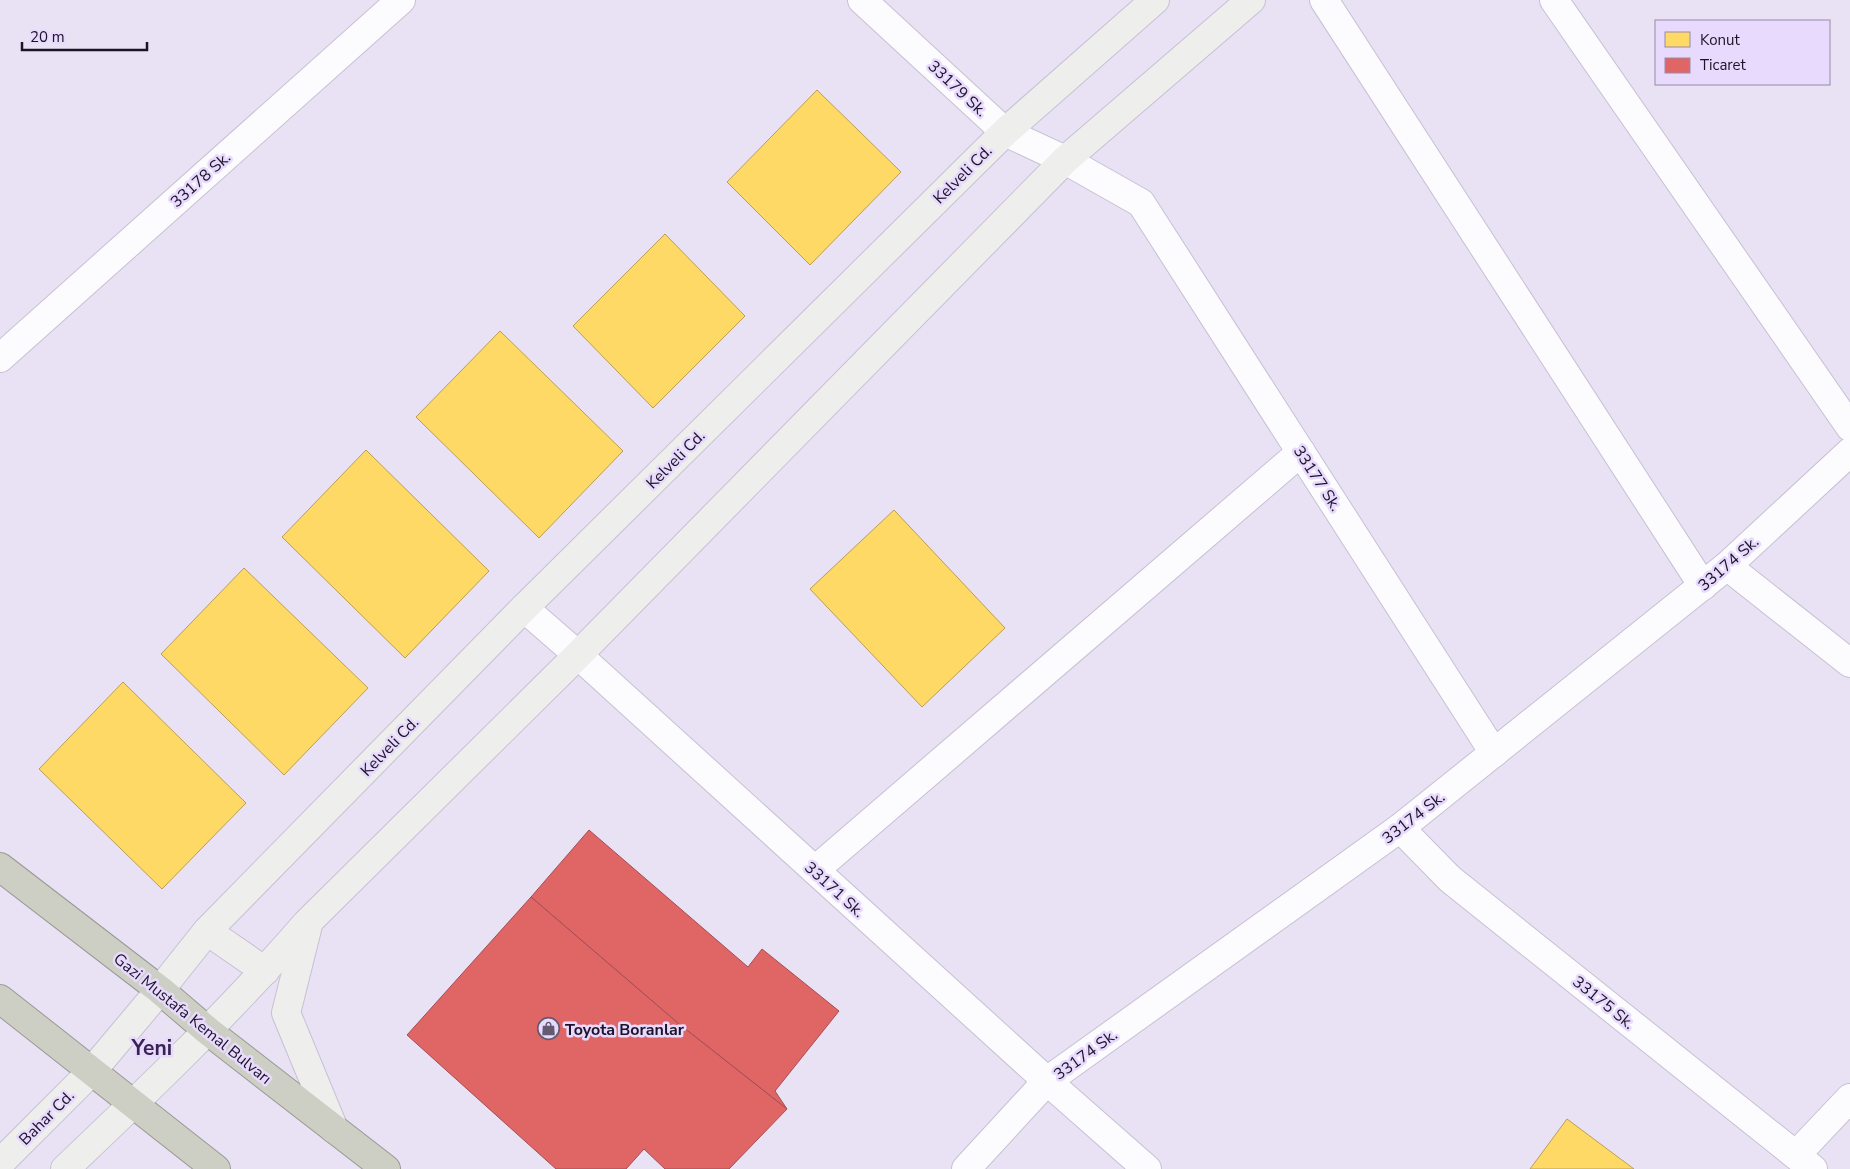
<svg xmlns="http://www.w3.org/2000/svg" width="1850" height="1169" viewBox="0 0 1850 1169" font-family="'Nunito Sans',sans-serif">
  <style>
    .homes { fill: #ffd966; stroke: #bb9e53 }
    .shops { fill: #e06666; stroke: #a54d53 }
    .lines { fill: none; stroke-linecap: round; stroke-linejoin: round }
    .street-casing { stroke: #c7c0d3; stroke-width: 30 }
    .secondary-casing { stroke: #c7c0d3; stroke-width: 30 }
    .highway-casing { stroke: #999994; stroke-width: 30 }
    .street { stroke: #fcfbfe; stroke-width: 28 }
    .secondary { stroke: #eeeeec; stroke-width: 28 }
    .highway { stroke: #cdcfc5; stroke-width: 28 }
    .labels { text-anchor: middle; stroke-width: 5; stroke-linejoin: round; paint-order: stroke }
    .street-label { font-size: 16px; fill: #1c1328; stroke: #e8dafd }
    .poi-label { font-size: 16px; font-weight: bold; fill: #1c1328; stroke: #e8dafd; text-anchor: start }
    .district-label { font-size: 21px; font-weight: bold; fill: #382251; stroke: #e8dafd }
  </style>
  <rect width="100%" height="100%" fill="#e9e2f5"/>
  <!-- homes -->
  <g class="homes">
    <polygon points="817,90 901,172 810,265 727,182"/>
    <polygon points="665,234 745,316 653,408 573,326"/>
    <polygon points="500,331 623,451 539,538 416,417"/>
    <polygon points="366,450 489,571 405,658 282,537"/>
    <polygon points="894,510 1005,628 922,707 810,589"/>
    <polygon points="244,568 368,688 284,775 161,654"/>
    <polygon points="123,682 246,803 162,889 39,769"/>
    <polygon points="1567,1119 1634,1169 1530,1169"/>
  </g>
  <!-- shops -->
  <g class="shops">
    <polygon points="589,830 748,967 762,949 839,1011 775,1091 787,1109 679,1024 531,897"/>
    <polygon points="531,897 679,1024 787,1109 729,1169 665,1169 644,1149 626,1169 556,1169 407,1035"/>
  </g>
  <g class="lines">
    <defs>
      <g id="street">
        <polyline points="862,0 1005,132 1065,160 1141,203 1494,753"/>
        <polyline points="1324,0 1703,586"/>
        <polyline points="1554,0 1850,427"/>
        <polyline points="0,358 401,0"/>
        <polyline points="1727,566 1850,663"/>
        <polyline points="524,608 578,655 1047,1081 1147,1169"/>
        <polyline points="1400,828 1450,879 1813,1169"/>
        <polyline points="815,870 1301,452"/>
        <polyline points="1796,1155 1850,1098"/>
        <polyline points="966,1169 1047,1081 1400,828 1727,566 1850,452"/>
      </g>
      <g id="secondary">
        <polyline points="207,931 265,971"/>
        <polyline points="334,1129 286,1013 309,921 578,655 1065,160 1251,0"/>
        <polyline points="0,1163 92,1071 160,990 207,931 524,608 1005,132 1155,0"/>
        <path d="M 65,1169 C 148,1090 231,1011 306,924"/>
      </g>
      <g id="highway">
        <polyline points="0,867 160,990 208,1031 386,1169"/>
        <polyline points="0,999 216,1169"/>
      </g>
    </defs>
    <!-- street casing -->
    <use href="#street" class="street-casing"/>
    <!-- secondary casing -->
    <use href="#secondary" class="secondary-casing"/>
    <!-- highway casing -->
    <use href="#highway" class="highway-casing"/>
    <!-- street -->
    <use href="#street" class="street"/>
    <!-- secondary -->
    <use href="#secondary" class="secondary"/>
    <!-- highway -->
    <use href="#highway" class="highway"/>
  </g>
  <!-- icons -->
  <defs>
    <symbol id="shop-ring" viewBox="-11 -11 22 22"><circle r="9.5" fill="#e8dafd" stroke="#645b70" stroke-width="1.5"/><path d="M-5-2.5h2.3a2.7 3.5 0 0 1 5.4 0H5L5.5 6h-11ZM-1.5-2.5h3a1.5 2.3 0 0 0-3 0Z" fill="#645b70"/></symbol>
  </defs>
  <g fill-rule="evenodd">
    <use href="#shop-ring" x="536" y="1016" width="25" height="25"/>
  </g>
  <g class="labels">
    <!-- street labels -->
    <g class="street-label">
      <text transform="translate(958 88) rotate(43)" y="6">33179 Sk.</text>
      <text transform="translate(962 174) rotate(-45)" y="6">Kelveli Cd.</text>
      <text transform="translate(200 179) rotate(-42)" y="6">33178 Sk.</text>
      <text transform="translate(675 459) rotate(-45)" y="6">Kelveli Cd.</text>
      <text transform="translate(1318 478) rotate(57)" y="6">33177 Sk.</text>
      <text transform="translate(1728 563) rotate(-41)" y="6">33174 Sk.</text>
      <text transform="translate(389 746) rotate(-46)" y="6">Kelveli Cd.</text>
      <text transform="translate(1413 817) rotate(-38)" y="6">33174 Sk.</text>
      <text transform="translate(835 889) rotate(42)" y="6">33171 Sk.</text>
      <text transform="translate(1604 1002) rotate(39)" y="6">33175 Sk.</text>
      <text transform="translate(193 1018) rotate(39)" y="6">Gazi Mustafa Kemal Bulvarı</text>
      <text transform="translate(1085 1054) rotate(-36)" y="6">33174 Sk.</text>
      <text transform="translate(46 1117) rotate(-45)" y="6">Bahar Cd.</text>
    </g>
    <!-- poi labels -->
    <g class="poi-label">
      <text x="565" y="1035">Toyota Boranlar</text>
    </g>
    <!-- district labels -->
    <g class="district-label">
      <text x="152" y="1055">Yeni</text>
    </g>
  </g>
  <!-- legend -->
  <rect x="1655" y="20" width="175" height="65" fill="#e8dafd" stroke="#968aa8"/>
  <rect x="1665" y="32" width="25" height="15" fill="#ffd966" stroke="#968aa8"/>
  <text x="1700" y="45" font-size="15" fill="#1c1328">Konut</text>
  <rect x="1665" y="58" width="25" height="15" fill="#e06666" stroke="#968aa8"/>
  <text x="1700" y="70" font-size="15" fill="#1c1328">Ticaret</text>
  <!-- scale -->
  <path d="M22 42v8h125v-8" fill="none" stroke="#1c1328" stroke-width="2.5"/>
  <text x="30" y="42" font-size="15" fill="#1c1328" stroke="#e8dafd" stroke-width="4" paint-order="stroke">20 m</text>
</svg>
